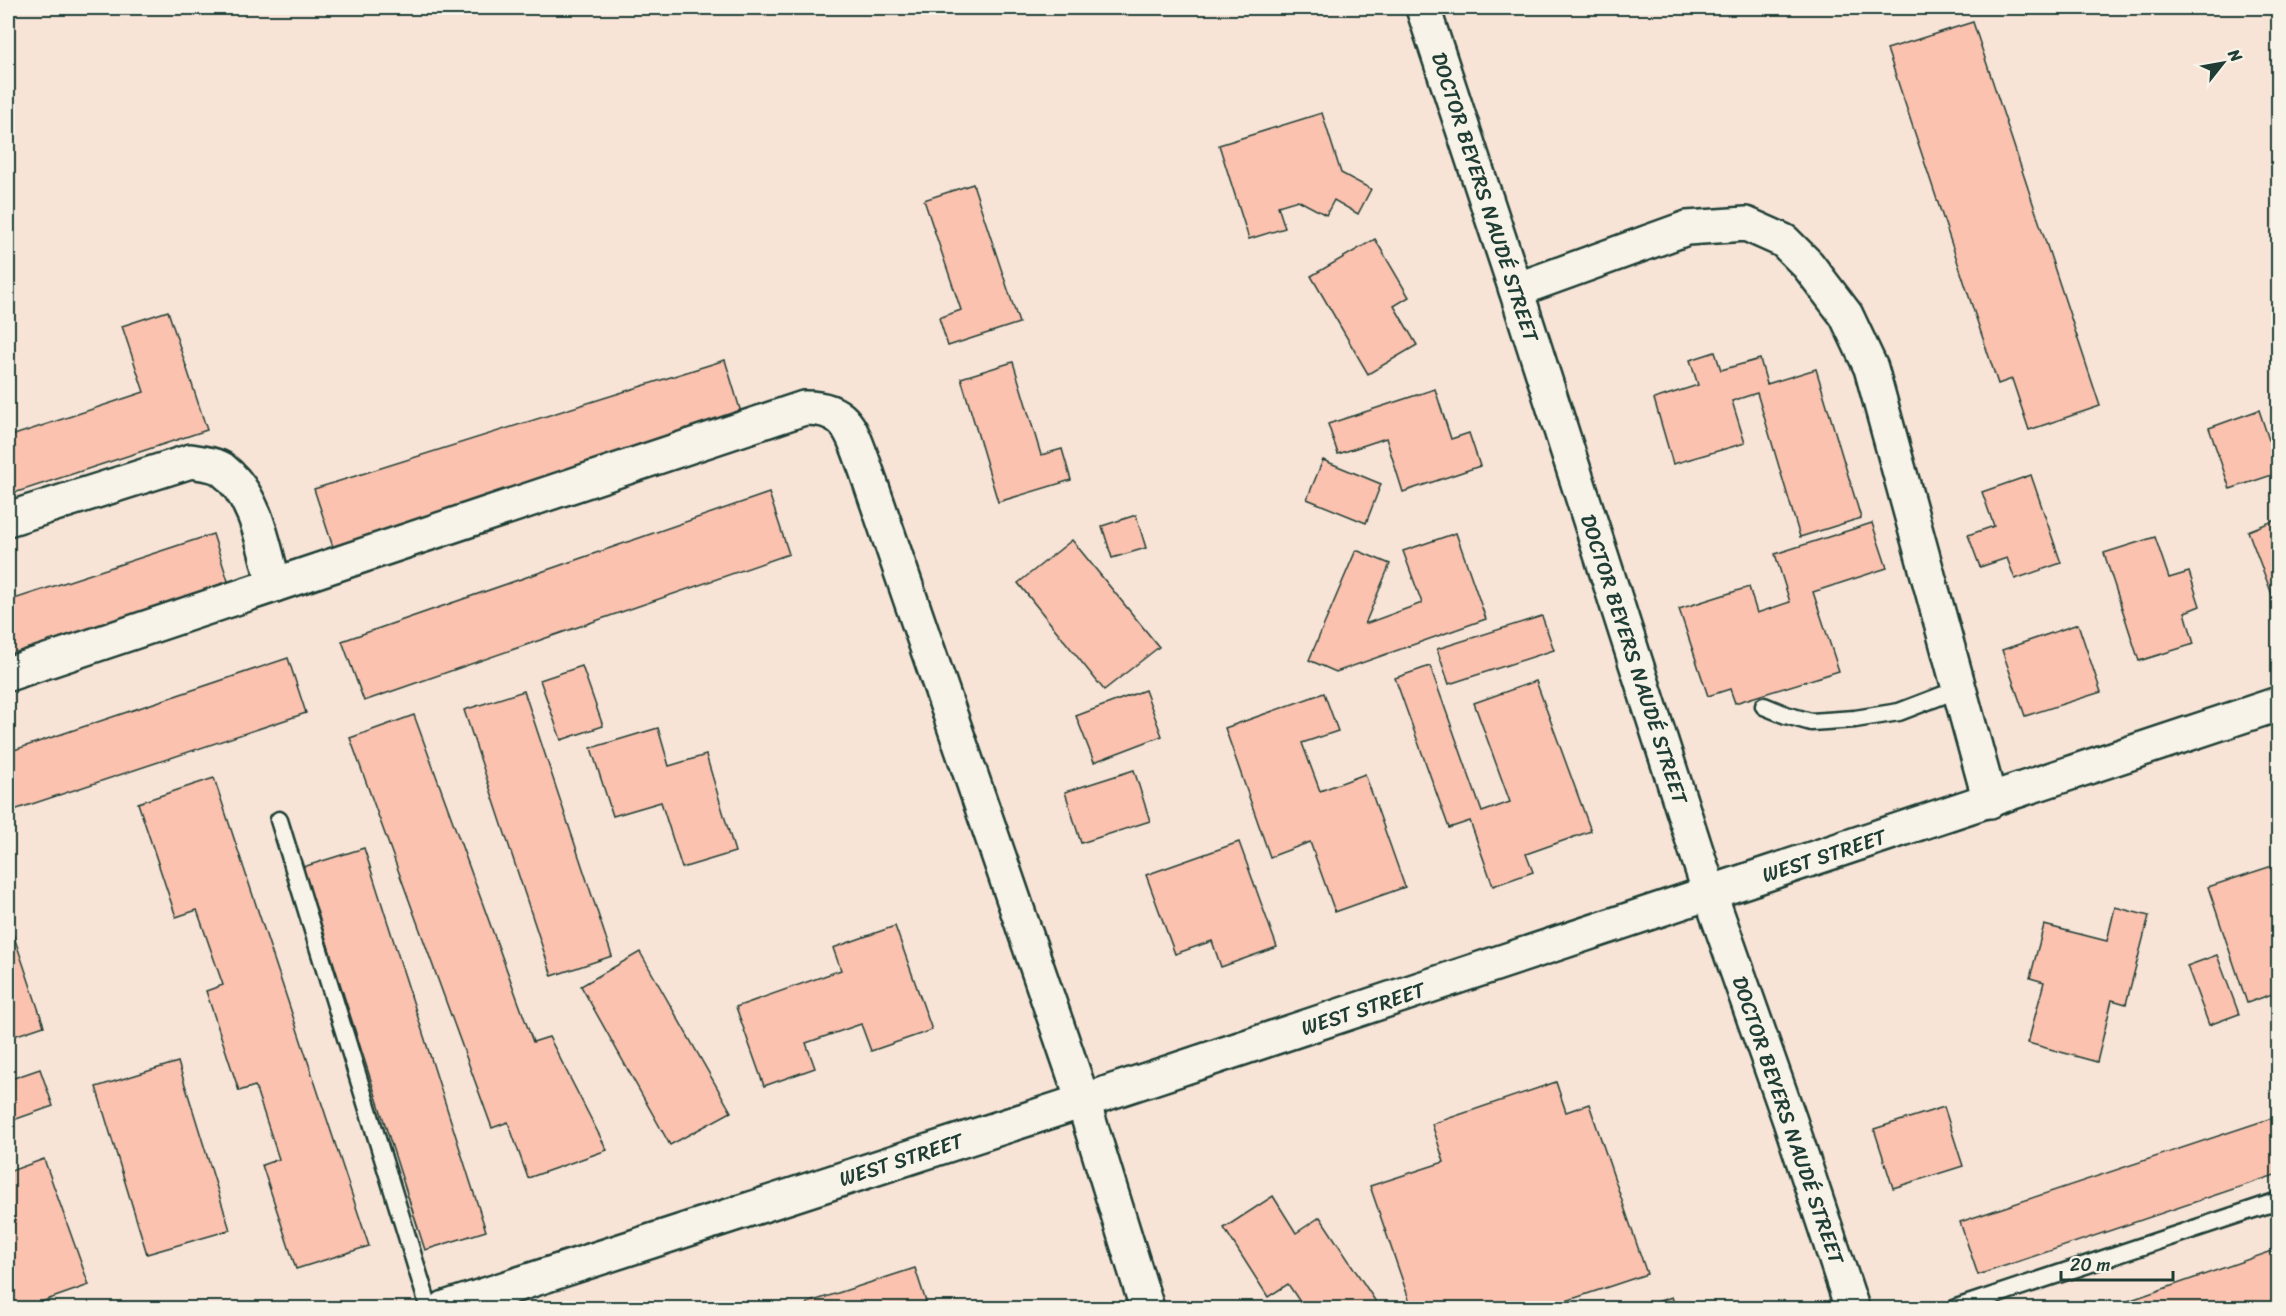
<svg xmlns="http://www.w3.org/2000/svg" width="2286" height="1316" viewBox="0 0 2286 1316" font-family="Sriracha,sans-serif">
  <style>
    .building { fill: #fac2af; stroke: #1f3d34; stroke-width: 1.5 }
    .lines { fill: none; stroke-linecap: round; stroke-linejoin: round }
    .lane-casing { stroke: #1f3d34; stroke-width: 21 }
    .street-casing { stroke: #1f3d34; stroke-width: 38 }
    .secondary-casing { stroke: #1f3d34; stroke-width: 38 }
    .lane { stroke: #f7f3e8; stroke-width: 16 }
    .street { stroke: #f7f3e8; stroke-width: 33 }
    .secondary { stroke: #f7f3e8; stroke-width: 33 }
    .labels { text-anchor: middle; stroke-width: 5; stroke-linejoin: round; paint-order: stroke }
    .street-label { font-size: 21px; fill: #1f3d34; stroke: #f7f3e8 }
  </style>
  <rect width="100%" height="100%" fill="#f8e4d7"/>
  <filter id="ink" filterUnits="userSpaceOnUse"><feTurbulence type="fractalNoise" baseFrequency=".0167" numOctaves="2"/><feDisplacementMap in="SourceGraphic" scale="12" xChannelSelector="R" yChannelSelector="G"/><feConvolveMatrix kernelMatrix="1 2 1 2 8 2 1 2 1" color-interpolation-filters="sRGB"/></filter>
  <g filter="url(#ink)">
    <!-- building -->
    <g class="building">
      <polygon points="1973,22 2100,406 2029,430 2012,379 1998,384 1887,49"/>
      <polygon points="1322,113 1341,173 1371,189 1358,214 1334,200 1326,215 1298,200 1278,206 1285,228 1249,239 1219,145"/>
      <polygon points="973,184 1019,323 948,346 939,318 961,310 924,200"/>
      <polygon points="1375,239 1409,297 1394,306 1417,345 1368,374 1311,276"/>
      <polygon points="168,311 207,430 8,495 8,437 144,392 122,326"/>
      <polygon points="1715,352 1721,370 1760,359 1767,384 1816,369 1861,518 1800,537 1757,393 1732,401 1745,443 1673,464 1654,399 1698,385 1690,360"/>
      <polygon points="725,360 743,419 333,547 314,489"/>
      <polygon points="1013,362 1041,455 1062,449 1071,480 998,502 961,378"/>
      <polygon points="1435,389 1451,439 1469,433 1480,466 1403,492 1386,438 1338,454 1328,424"/>
      <polygon points="2259,410 2278,467 2278,473 2230,489 2209,428"/>
      <polygon points="1323,460 1381,484 1366,523 1307,499"/>
      <polygon points="2031,475 2061,563 2015,579 2007,558 1980,567 1968,535 1994,526 1982,492"/>
      <polygon points="769,493 789,554 364,701 342,641"/>
      <polygon points="1136,515 1146,548 1112,558 1102,526"/>
      <polygon points="2278,519 2278,604 2276,605 2248,531"/>
      <polygon points="1872,523 1887,568 1813,592 1839,671 1735,703 1730,689 1708,696 1679,609 1749,587 1757,613 1790,602 1775,554"/>
      <polygon points="1456,533 1486,619 1336,672 1309,660 1356,550 1390,564 1365,624 1422,603 1403,551"/>
      <polygon points="213,534 229,584 8,657 8,601"/>
      <polygon points="2155,537 2169,578 2189,572 2200,606 2185,612 2194,644 2139,661 2104,553"/>
      <polygon points="1072,540 1159,647 1104,690 1018,583"/>
      <polygon points="1542,616 1554,650 1449,684 1437,649"/>
      <polygon points="2078,624 2101,692 2025,716 2002,650"/>
      <polygon points="288,658 306,713 8,812 8,752"/>
      <polygon points="582,666 603,726 561,740 540,680"/>
      <polygon points="1430,666 1482,812 1510,802 1474,703 1536,681 1591,831 1526,854 1533,872 1493,886 1470,821 1449,828 1395,678"/>
      <polygon points="1145,690 1162,736 1094,762 1076,716"/>
      <polygon points="524,691 612,956 552,976 464,710"/>
      <polygon points="1324,693 1338,731 1302,743 1320,791 1365,774 1405,887 1335,912 1310,842 1270,857 1225,728"/>
      <polygon points="414,715 533,1042 549,1037 607,1150 528,1178 508,1122 492,1128 350,738"/>
      <polygon points="658,728 669,766 706,755 735,852 682,868 661,802 613,816 591,748"/>
      <polygon points="1134,770 1150,821 1081,843 1065,792"/>
      <polygon points="214,778 369,1246 296,1269 262,1165 279,1159 255,1086 239,1091 206,991 223,985 197,910 176,917 138,803"/>
      <polygon points="1239,842 1277,947 1221,967 1212,941 1175,954 1146,875"/>
      <polygon points="364,848 486,1231 425,1250 303,867"/>
      <polygon points="2278,864 2278,926 2276,926 2278,934 2278,992 2247,1003 2208,887"/>
      <polygon points="2115,907 2149,916 2126,1004 2112,1000 2097,1062 2028,1043 2044,982 2030,978 2044,925 2107,941"/>
      <polygon points="8,919 44,1026 8,1038"/>
      <polygon points="895,926 932,1030 871,1051 861,1024 806,1043 815,1068 764,1086 736,1007 841,970 833,948"/>
      <polygon points="640,952 731,1112 670,1145 581,986"/>
      <polygon points="2217,955 2239,1014 2209,1025 2187,966"/>
      <polygon points="178,1062 230,1230 147,1254 96,1087"/>
      <polygon points="40,1069 53,1106 8,1122 8,1080"/>
      <polygon points="1556,1082 1566,1112 1589,1104 1647,1274 1545,1308 1412,1308 1370,1186 1444,1162 1432,1124"/>
      <polygon points="1944,1107 1963,1166 1893,1188 1874,1129"/>
      <polygon points="2278,1116 2278,1174 1978,1275 1960,1222"/>
      <polygon points="44,1159 89,1285 24,1308 12,1308 8,1295 8,1172"/>
      <polygon points="1273,1196 1296,1233 1320,1217 1380,1308 1304,1308 1288,1284 1268,1297 1224,1228"/>
      <polygon points="2278,1249 2278,1308 2108,1308"/>
      <polygon points="915,1268 928,1308 808,1308 807,1303"/>
      <polygon points="1672,1297 1676,1308 1638,1308"/>
    </g>
    <g class="lines">
      <defs>
        <g id="lane">
          <polyline points="1764,706 1786,715 1811,722 1855,719 1899,712 1959,689"/>
          <polyline points="279,820 429,1308"/>
          <polyline points="1956,1308 2278,1201"/>
        </g>
        <g id="street">
          <polyline points="1516,290 1687,228 1746,224 1784,241 1808,265 1846,315 1871,368 1990,801"/>
          <path d="M 8,519 L 191,461 C 200,463 215,464 222,469 C 256,495 264,546 274,585"/>
          <path d="M 8,674 L 804,408 C 848,407 852,433 865,467 L 1083,1101 L 1147,1308"/>
        </g>
        <g id="secondary">
          <polyline points="1423,8 1516,290 1710,894 1790,1121 1852,1308"/>
          <polyline points="445,1308 1083,1101 2278,704"/>
        </g>
      </defs>
      <!-- lane casing -->
      <use href="#lane" class="lane-casing"/>
      <!-- street casing -->
      <use href="#street" class="street-casing"/>
      <!-- secondary casing -->
      <use href="#secondary" class="secondary-casing"/>
      <!-- lane -->
      <use href="#lane" class="lane"/>
      <!-- street -->
      <use href="#street" class="street"/>
      <!-- secondary -->
      <use href="#secondary" class="secondary"/>
    </g>
  </g>
  <g class="labels">
    <!-- street labels -->
    <g class="street-label">
      <text transform="translate(1485 197) rotate(72)" y="7">DOCTOR BEYERS NAUDÉ STREET</text>
      <text transform="translate(1634 659) rotate(72)" y="7">DOCTOR BEYERS NAUDÉ STREET</text>
      <text transform="translate(1824 856) rotate(-18)" y="7">WEST STREET</text>
      <text transform="translate(1363 1009) rotate(-18)" y="7">WEST STREET</text>
      <text transform="translate(1788 1120) rotate(71)" y="7">DOCTOR BEYERS NAUDÉ STREET</text>
      <text transform="translate(901 1160) rotate(-18)" y="7">WEST STREET</text>
    </g>
  </g>
  <!-- margin -->
  <rect width="2286" height="1316" fill="none" stroke="#f7f3e8" stroke-width="30"/>
  <rect x="15" y="15" width="2256" height="1286" fill="none" stroke="#1f3d34" stroke-width="2" filter="url(#ink)"/>
  <!-- north arrow -->
  <g transform="translate(2223 63) rotate(59)" stroke="#f7f3e8" stroke-width="4.5" paint-order="stroke">
  <path d="M0-4.5L10 22L0 15L-10 22Z" fill="#1f3d34"/>
  <text y="-9" font-size="16" font-weight="bold" text-anchor="middle" fill="#1f3d34">N</text>
  </g>
  <!-- scale -->
  <path d="M2061 1271v9h112v-9" fill="none" stroke="#1f3d34" stroke-width="3"/>
  <text x="2070" y="1271" font-size="18" fill="#1f3d34" stroke="#f7f3e8" stroke-width="4.5" paint-order="stroke">20 m</text>
</svg>
